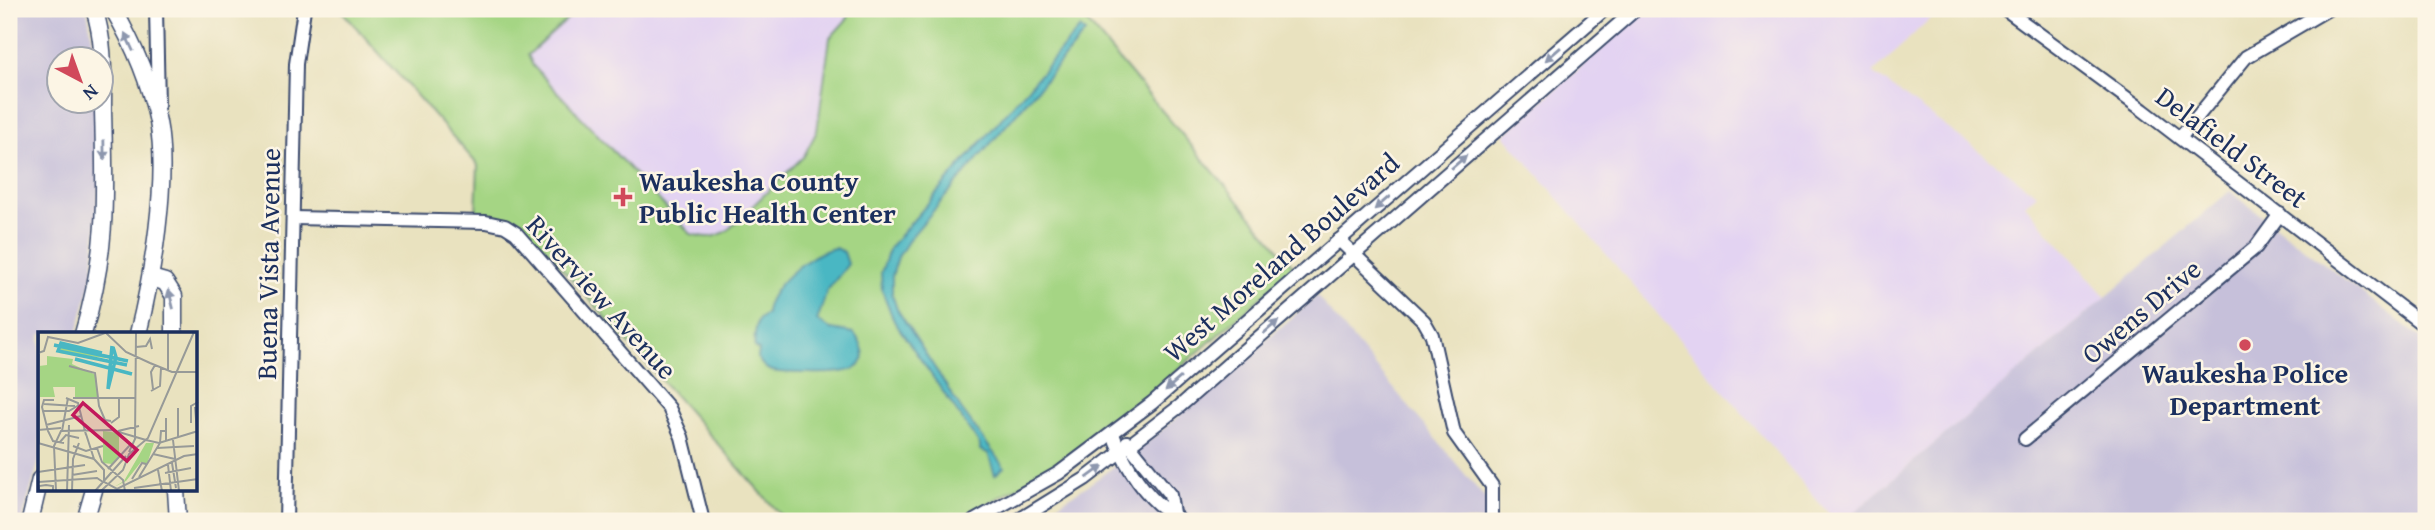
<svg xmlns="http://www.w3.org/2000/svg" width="2435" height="530" viewBox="0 0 2435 530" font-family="'Gentium Book Plus',serif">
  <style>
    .built { fill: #e3d3f2 }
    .industrial { fill: #c6c0da }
    .green { fill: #a5d584; stroke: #608271; stroke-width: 2 }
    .water { fill: #49b7c3; stroke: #327390; stroke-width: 2 }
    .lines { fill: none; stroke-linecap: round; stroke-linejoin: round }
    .minor-casing { stroke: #3a4a6d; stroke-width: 16 }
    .major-casing { stroke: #3a4a6d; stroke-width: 19 }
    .minor { stroke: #fff; stroke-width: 12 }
    .major { stroke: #fff; stroke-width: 16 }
    .oneway { fill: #8d97ae }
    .poi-dot { fill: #d1495b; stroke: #fcf5e5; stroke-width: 2.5 }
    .labels { text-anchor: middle; stroke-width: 5; stroke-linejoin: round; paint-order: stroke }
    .street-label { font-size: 28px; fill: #1b2f5e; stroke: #fcf5e5 }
    .poi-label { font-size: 28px; font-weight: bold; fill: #1b2f5e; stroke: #fcf5e5; text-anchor: start }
    .inset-river { fill: none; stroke: #49b7c3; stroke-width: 3.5 }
    .inset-road { fill: none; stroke: #979a98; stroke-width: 2 }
    .view { fill: #c2185b; fill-opacity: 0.15; stroke: #c2185b; stroke-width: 3.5 }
    .inset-edge { fill: none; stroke: #1b2f5e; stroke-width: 3.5 }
  </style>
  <rect width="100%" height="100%" fill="#fcf5e5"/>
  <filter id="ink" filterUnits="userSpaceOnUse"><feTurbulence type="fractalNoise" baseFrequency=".0143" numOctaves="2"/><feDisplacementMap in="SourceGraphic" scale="14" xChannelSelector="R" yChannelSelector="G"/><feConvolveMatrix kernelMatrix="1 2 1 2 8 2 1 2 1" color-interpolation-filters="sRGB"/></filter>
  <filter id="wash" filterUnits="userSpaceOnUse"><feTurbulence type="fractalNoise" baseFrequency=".00686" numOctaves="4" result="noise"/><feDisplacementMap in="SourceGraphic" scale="28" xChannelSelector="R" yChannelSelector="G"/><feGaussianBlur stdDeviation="1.57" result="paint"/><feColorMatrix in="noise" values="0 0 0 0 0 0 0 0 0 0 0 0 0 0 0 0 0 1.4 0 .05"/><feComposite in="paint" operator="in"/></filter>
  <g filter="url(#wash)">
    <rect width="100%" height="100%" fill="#e9e2bf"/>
    <!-- built -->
    <g class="built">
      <polygon points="579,9 850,9 848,18 830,38 817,131 804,156 728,230 718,237 705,238 691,234 533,66 528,55"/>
      <polygon points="1647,9 1940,9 1873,73 2037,194 2025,205 2106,297 1844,521 1835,521 1504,135"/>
    </g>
    <!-- industrial -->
    <g class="industrial">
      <polygon points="9,9 87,9 96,59 60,60 60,102 97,102 99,181 93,274 77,334 40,334 40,457 22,521 9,521"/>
      <polygon points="2230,191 2426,342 2426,521 1844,521"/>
      <polygon points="1317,296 1489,503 1487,521 1031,521 1090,484 1154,437"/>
    </g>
    <!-- green -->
    <path class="green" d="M 340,9 L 579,9 L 528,55 L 533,66 L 691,234 C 706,238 714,239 728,230 L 804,156 L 817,131 L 830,38 L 848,18 L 850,9 L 1076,9 L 1295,268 L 1136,406 L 1048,471 L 956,521 L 786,521 L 527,229 L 515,219 L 476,212 L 478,165 Z"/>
    <!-- water -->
    <g class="water">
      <polygon points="1080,28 1085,33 910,238 898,257 892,276 892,294 897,309 961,409 1004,467 995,475 988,453 980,450 980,445 894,321 882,290 881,273 890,247"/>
      <path d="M 835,248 L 844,252 L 848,264 L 827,291 L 817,321 L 831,329 L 854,333 C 885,375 835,374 808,373 C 796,372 780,374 769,370 C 763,367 760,362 758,358 L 759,350 L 755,348 C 753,339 756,328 758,320 L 766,314 C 766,289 810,252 835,248 Z"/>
    </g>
  </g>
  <g filter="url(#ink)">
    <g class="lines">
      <defs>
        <g id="minor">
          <polyline points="156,9 158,105"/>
          <polyline points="2005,9 2143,110 2426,327"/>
          <polyline points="2180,138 2246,57 2328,9"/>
          <polyline points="293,218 486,222 505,226 516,233 669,408 682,437 703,521"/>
          <polyline points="1339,240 1424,321 1432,335 1454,433 1492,486 1492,521"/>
          <path d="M 1113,434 C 1121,457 1139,487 1158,504 C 1166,511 1173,513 1180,521"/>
          <polyline points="2025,439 2256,247 2280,214"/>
          <polyline points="1127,442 1170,495 1173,513"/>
          <polyline points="286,521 296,64 304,9"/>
          <polyline points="974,521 1059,473 1152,403 1605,9"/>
          <polyline points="1017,521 1085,479 1180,406 1636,9"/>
        </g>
        <g id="major">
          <path d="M 113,9 C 133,43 150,83 158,122 C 169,180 152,277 138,334"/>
          <polyline points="151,278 165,282 174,296 174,334"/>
          <path d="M 83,334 C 108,251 105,195 103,110 C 103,76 105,41 94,9"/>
          <polyline points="176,490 178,521"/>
          <polyline points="30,521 40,479"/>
          <polyline points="85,521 94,490"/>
        </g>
      </defs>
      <!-- minor casing -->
      <use href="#minor" class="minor-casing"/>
      <!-- major casing -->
      <use href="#major" class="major-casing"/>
      <!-- minor -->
      <use href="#minor" class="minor"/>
      <!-- major -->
      <use href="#major" class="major"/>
    </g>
    <!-- one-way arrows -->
    <defs><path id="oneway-solid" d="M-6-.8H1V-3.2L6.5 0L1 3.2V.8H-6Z" transform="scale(1.75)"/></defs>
    <g class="oneway">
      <use href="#oneway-solid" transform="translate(129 42) rotate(-115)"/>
      <use href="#oneway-solid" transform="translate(1553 54) rotate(139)"/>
      <use href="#oneway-solid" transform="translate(104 150) rotate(89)"/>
      <use href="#oneway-solid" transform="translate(1459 162) rotate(-41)"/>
      <use href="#oneway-solid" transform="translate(1382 203) rotate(139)"/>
      <use href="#oneway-solid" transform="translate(171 299) rotate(-104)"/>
      <use href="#oneway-solid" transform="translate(1271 327) rotate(-41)"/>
      <use href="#oneway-solid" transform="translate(1173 384) rotate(139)"/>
      <use href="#oneway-solid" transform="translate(1095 472) rotate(-36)"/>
    </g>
  </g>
  <!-- markers -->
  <g class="poi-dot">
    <path d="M619.5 186.5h7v7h7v7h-7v7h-7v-7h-7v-7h7z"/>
    <circle cx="2245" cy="345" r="7"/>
  </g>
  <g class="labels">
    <!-- street labels -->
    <g class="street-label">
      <text transform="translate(2232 147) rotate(37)" y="10">Delafield Street</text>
      <text transform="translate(1281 257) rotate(-41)" y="10">West Moreland Boulevard</text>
      <text transform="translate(268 264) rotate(-89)" y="10">Buena Vista Avenue</text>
      <text transform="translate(602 297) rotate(48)" y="10">Riverview Avenue</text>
      <text transform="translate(2141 311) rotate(-40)" y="10">Owens Drive</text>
    </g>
    <!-- poi labels -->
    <g class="poi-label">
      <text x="639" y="191">Waukesha County<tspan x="639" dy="32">Public Health Center</tspan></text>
      <text x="2245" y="383" text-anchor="middle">Waukesha Police<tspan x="2245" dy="32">Department</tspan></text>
    </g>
  </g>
  <!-- overview -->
  <g transform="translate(38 332)">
    <rect width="159" height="159" fill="#e9e2bf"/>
    <path d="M 22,15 L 77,27 L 21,21 ZM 9,24 L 35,27 L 34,32 L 58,43 L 60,65 L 37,65 L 37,55 L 15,55 L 17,65 L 1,65 L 1,34 L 9,33 ZM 65,99 L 81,101 L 81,124 L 74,132 L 65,131 ZM 108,111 L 116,111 L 109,132 L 103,130 L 88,149 L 76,155 L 86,149 Z" fill="#a5d584"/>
    <path class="inset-river" d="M 16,13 L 90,29M 64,21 L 23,11 L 20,19 L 89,33M 37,27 L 94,42M 70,57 L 74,14M 70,57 L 78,25 L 75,15M 70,57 L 74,14"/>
    <path class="inset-road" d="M 1,0 L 1,112M 67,0 L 88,20 L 112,31 L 134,40 L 160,40M 130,0 L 130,38M 98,15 L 108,14 L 112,7 L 114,17M 0,21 L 6,19 L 10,5 L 40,11 L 67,1M 31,34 L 57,41 L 61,74 L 67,88 L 73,89M 115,57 L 113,40 L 117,33M 113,59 L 122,54 L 123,36M 28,66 L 40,71 L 48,103M 35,66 L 97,66M 16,68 L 6,68 L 4,75 L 10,99 L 15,109 L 26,111M 6,72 L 37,74M 157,75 L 159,99M 140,76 L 140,105M 5,79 L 31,79 L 41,73M 128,86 L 128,109M 73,91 L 81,85 L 81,66M 153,91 L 153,74 L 160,70M 8,93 L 43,84M 0,98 L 23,96M 24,99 L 30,66M 80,99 L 101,94M 48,102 L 56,127M 108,108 L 121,111 L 160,99M 135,108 L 141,159M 22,110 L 28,103 L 41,106M 0,111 L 56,127 L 66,138 L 66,150 L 79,157 L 146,124 L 160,122M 35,114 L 48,119 L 65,114M 59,116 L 64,130 L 85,148 L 87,159M 119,116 L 156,114M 91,120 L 97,107 L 98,0M 115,122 L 137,127M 134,131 L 138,156M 130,133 L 133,159M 70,137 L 92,113M 120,138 L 124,159M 0,140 L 47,133M 127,141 L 153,136M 34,143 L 59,139M 101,145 L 122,111 L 123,99 L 128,99M 94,147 L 104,131 L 108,132M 0,150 L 59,146 L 65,150M 96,156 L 160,147M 1,159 L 1,154 L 8,153 L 15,154 L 15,159M 18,159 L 16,114 L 23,99 L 74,98 L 108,108M 29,159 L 31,93M 34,159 L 35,127 L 41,111M 57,159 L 88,124M 63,159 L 85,138 L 91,122 L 110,106 L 156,0"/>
    <path class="view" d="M 45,71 L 99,118 L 89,129 L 35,83 Z"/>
    <rect width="159" height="159" class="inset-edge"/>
  </g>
  <!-- margin -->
  <rect width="2435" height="530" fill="none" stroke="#fcf5e5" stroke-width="35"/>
  <!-- north arrow -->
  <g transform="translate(80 80) rotate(139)"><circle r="33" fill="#fcf5e5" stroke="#a2a6af" stroke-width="2"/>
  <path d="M0-5L12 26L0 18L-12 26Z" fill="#d1495b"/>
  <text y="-10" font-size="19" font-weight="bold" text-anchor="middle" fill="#1b2f5e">N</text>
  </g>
</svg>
